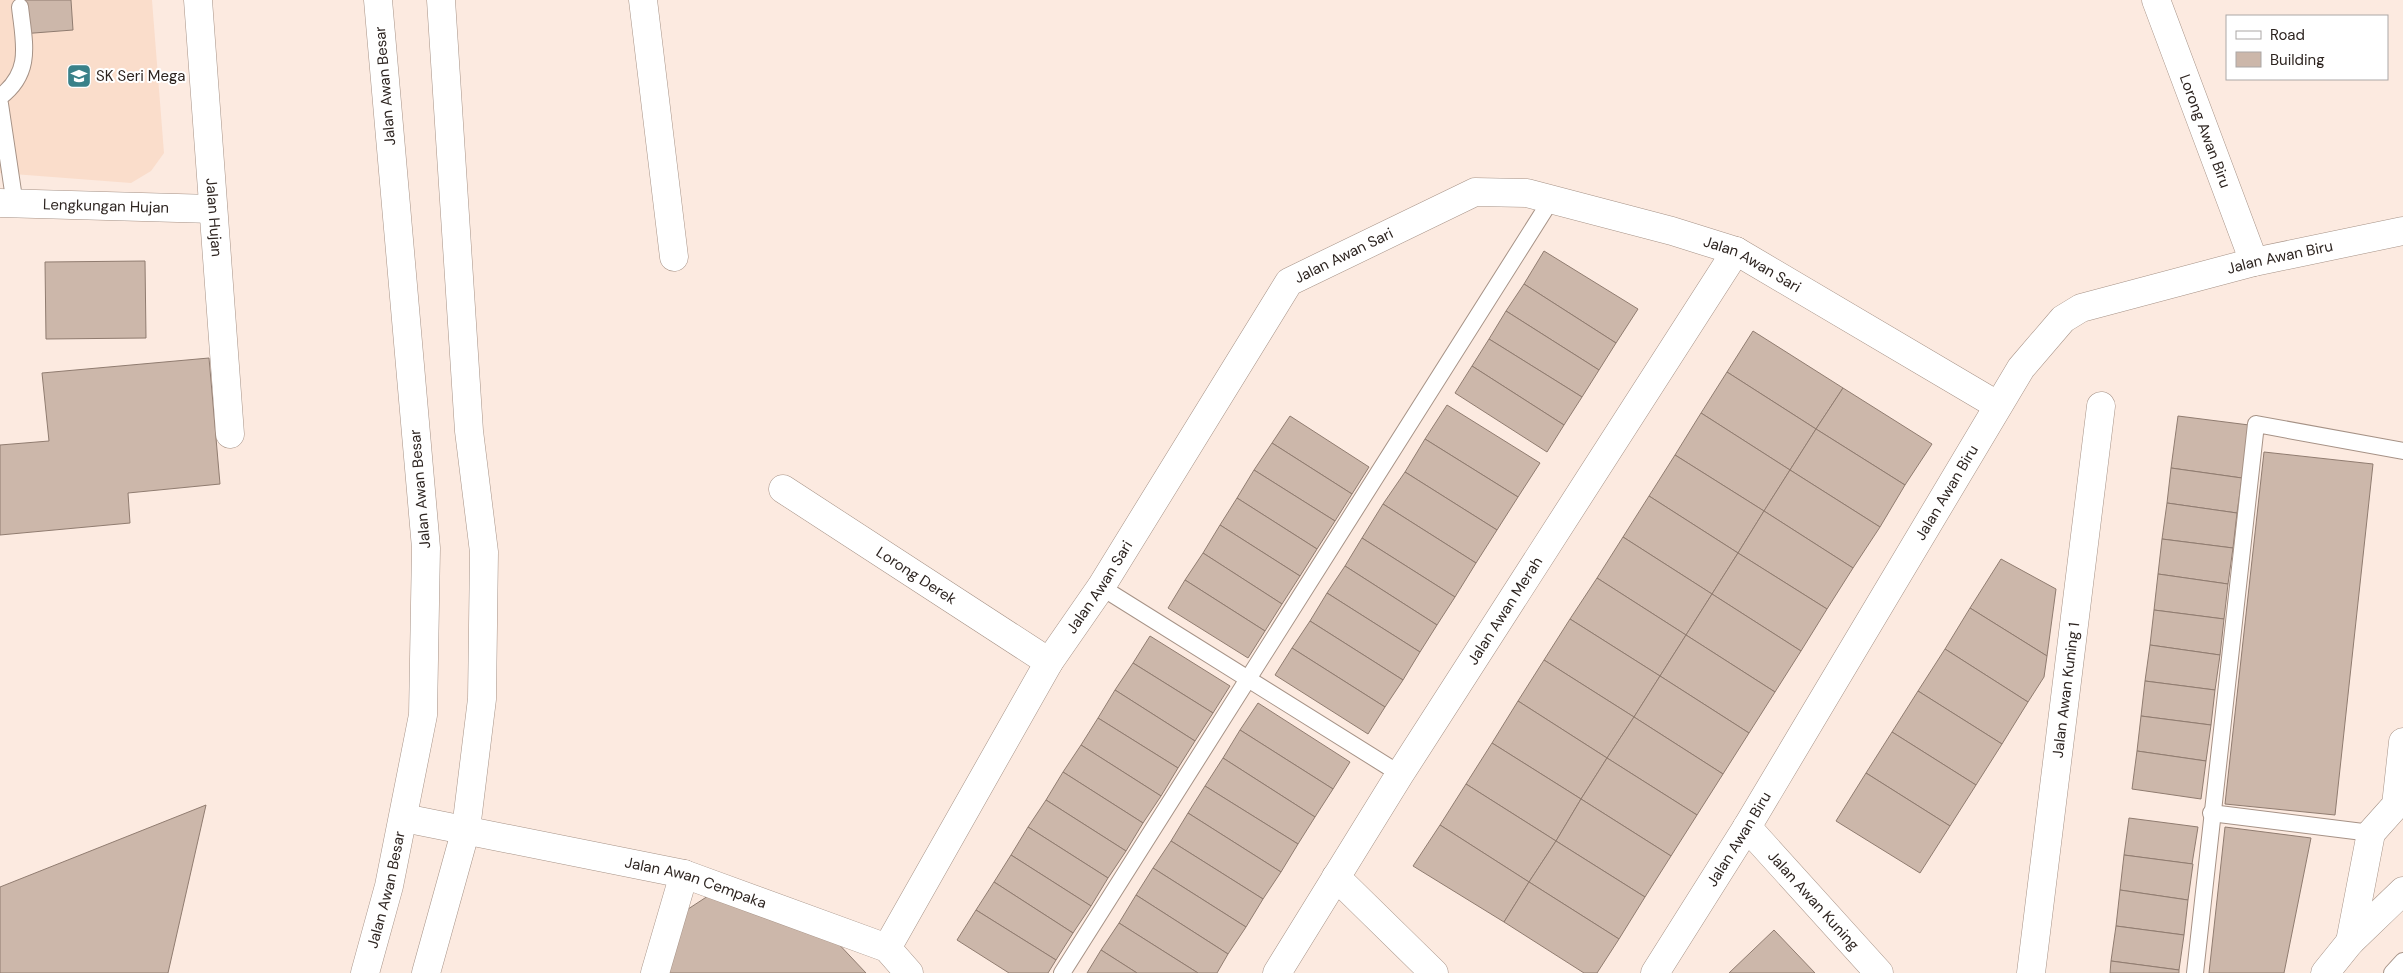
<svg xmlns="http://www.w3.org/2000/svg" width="2403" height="973" viewBox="0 0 2403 973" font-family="'DM Sans',sans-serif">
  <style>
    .built { fill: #faddcb }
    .building { fill: #ccb7aa; stroke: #907c70 }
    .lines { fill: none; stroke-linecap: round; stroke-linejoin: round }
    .service-casing { stroke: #a69286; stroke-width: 18 }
    .minor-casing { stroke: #a69286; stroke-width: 29 }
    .secondary-casing { stroke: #a69286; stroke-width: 29 }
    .service { stroke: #fff; stroke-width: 16 }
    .minor { stroke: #fff; stroke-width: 28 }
    .secondary { stroke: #fff; stroke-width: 28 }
    .labels { text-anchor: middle; stroke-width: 4; stroke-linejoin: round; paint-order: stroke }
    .poi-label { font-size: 15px; fill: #2d2420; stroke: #fff; text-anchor: start }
    .street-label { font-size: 15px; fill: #2d2420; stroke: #fff }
  </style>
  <rect width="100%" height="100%" fill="#fceae0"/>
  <!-- built -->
  <polygon class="built" points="0,0 152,0 164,153 151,171 131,183 0,173"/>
  <!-- building -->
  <g class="building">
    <polygon points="19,0 71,0 73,30 21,34"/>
    <polygon points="1544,251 1638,309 1616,343 1524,284"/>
    <polygon points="145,261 146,338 46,339 45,262"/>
    <polygon points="1524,284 1616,343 1599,370 1506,311"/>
    <polygon points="1506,311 1599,370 1582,397 1489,339"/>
    <polygon points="1753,331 1843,388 1816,429 1727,372"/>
    <polygon points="1489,339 1582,397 1564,425 1472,366"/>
    <polygon points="209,358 220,484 128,493 130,523 0,535 0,445 49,441 42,373"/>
    <polygon points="1472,366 1564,425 1547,452 1455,393"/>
    <polygon points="1727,372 1816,429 1790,470 1701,413"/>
    <polygon points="1843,388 1932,444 1905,485 1816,429"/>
    <polygon points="1447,405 1540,463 1518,497 1425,439"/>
    <polygon points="1701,413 1790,470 1764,511 1675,455"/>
    <polygon points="1290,416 1369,467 1352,494 1272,443"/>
    <polygon points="2178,416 2249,425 2242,478 2171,468"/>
    <polygon points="1816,429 1905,485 1880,527 1790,470"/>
    <polygon points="1425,439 1518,497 1497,530 1405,472"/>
    <polygon points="1272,443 1352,494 1335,521 1254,470"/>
    <polygon points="2264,452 2373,464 2335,815 2225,804"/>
    <polygon points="1675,455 1764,511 1738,553 1649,496"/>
    <polygon points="2171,468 2242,478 2237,513 2167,503"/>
    <polygon points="1254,470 1335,521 1317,549 1237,498"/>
    <polygon points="1790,470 1880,527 1853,568 1764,511"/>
    <polygon points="1405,472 1497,530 1476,563 1383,504"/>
    <polygon points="1649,496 1738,553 1712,594 1623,537"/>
    <polygon points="1237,498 1317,549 1300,576 1220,525"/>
    <polygon points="2167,503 2237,513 2233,548 2162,539"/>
    <polygon points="1383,504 1476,563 1455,597 1362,538"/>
    <polygon points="1764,511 1853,568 1827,609 1738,553"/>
    <polygon points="1220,525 1300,576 1282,604 1203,553"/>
    <polygon points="1623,537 1712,594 1686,635 1597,578"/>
    <polygon points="1362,538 1455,597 1437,625 1345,566"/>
    <polygon points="2162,539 2233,548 2228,584 2158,574"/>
    <polygon points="1203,553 1282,604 1265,631 1185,580"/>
    <polygon points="1738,553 1827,609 1801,651 1712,594"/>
    <polygon points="2001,559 2056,589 2047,656 1970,608"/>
    <polygon points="1345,566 1437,625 1420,652 1327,593"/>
    <polygon points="2158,574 2228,584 2224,619 2154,610"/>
    <polygon points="1597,578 1686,635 1660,676 1570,619"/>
    <polygon points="1185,580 1265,631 1248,658 1168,608"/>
    <polygon points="1327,593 1420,652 1403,680 1310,621"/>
    <polygon points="1712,594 1801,651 1775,692 1686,635"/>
    <polygon points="1970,608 2047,656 2044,677 2028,702 1945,649"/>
    <polygon points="2154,610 2224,619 2220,655 2150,645"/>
    <polygon points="1570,619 1660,676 1634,717 1544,660"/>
    <polygon points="1310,621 1403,680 1385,707 1292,648"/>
    <polygon points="1686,635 1775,692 1749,733 1660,676"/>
    <polygon points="1150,636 1230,686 1213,713 1133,663"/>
    <polygon points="2150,645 2220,655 2215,690 2145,681"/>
    <polygon points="1292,648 1385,707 1368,734 1275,675"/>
    <polygon points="1945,649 2028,702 2002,744 1918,691"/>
    <polygon points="1544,660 1634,717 1607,758 1518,701"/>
    <polygon points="1133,663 1213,713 1195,741 1115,690"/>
    <polygon points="1660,676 1749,733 1723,774 1634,717"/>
    <polygon points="2145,681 2215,690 2211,725 2141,716"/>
    <polygon points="1115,690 1195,741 1178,768 1098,718"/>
    <polygon points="1918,691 2002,744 1976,785 1892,732"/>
    <polygon points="1518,701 1607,758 1581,799 1492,743"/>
    <polygon points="1258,703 1350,762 1333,789 1240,730"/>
    <polygon points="2141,716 2211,725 2206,761 2137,751"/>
    <polygon points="1634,717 1723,774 1697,815 1607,758"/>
    <polygon points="1098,718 1178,768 1161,796 1081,745"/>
    <polygon points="1240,730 1333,789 1315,817 1223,758"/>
    <polygon points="1892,732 1976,785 1950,826 1866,773"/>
    <polygon points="1492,743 1581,799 1556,841 1466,784"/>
    <polygon points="1081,745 1161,796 1143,823 1063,772"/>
    <polygon points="2137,751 2206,761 2201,799 2132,789"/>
    <polygon points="1223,758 1315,817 1298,844 1205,786"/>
    <polygon points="1607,758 1697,815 1671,856 1581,799"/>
    <polygon points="1063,772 1143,823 1126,851 1046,800"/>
    <polygon points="1866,773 1950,826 1920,873 1836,821"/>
    <polygon points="1466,784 1556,841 1529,882 1440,825"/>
    <polygon points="1205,786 1298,844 1281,872 1188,813"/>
    <polygon points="1581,799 1671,856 1645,897 1556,841"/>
    <polygon points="1046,800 1126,851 1108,878 1028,827"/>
    <polygon points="206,805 168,973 0,973 0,887"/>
    <polygon points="1188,813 1281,872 1263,899 1171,841"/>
    <polygon points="2129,818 2198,827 2192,864 2124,855"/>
    <polygon points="1440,825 1529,882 1504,922 1413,866"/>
    <polygon points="1028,827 1108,878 1091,906 1011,855"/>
    <polygon points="2225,827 2311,838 2284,973 2209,973"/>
    <polygon points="1171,841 1263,899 1246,927 1153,868"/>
    <polygon points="1556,841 1645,897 1619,939 1529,882"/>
    <polygon points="1011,855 1091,906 1073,933 994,882"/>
    <polygon points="2124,855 2193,864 2188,900 2120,890"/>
    <polygon points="1153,868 1246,927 1228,954 1136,895"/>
    <polygon points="994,882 1073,933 1056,960 976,910"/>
    <polygon points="1529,882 1619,939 1597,973 1584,973 1504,922"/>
    <polygon points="2120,890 2188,900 2184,935 2116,926"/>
    <polygon points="711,894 833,938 866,973 668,973 682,913"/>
    <polygon points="1136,895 1228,954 1217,973 1198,973 1119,923"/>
    <polygon points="976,910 1056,960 1048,973 1009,973 957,940"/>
    <polygon points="1119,923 1198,973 1137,973 1101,950"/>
    <polygon points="2116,926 2184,935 2179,970 2111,961"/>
    <polygon points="1774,930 1815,973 1729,973"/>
    <polygon points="1101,950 1137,973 1087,973"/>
    <polygon points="2111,961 2179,970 2179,973 2110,973"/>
  </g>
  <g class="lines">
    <defs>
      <g id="service">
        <path d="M 0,97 C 33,72 24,43 20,7"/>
        <polyline points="0,104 15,205"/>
        <polyline points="1101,587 1400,774"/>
        <polyline points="2211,813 2371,833"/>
        <polyline points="1062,973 1551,200"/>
        <polyline points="2195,973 2256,424 2403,451"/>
        <polyline points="2392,973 2403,961"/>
      </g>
      <g id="minor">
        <path id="s1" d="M 198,0 L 230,434"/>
        <polyline points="643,0 674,257"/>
        <path id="s2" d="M 2156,0 L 2254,262"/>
        <path id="s3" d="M 0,203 L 213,209"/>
        <path id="s4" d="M 783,489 L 1049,662"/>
        <path id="s5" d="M 404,818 L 684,874 L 887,948 L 909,973"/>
        <path id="s6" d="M 1747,827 L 1879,973"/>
        <polyline points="1336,877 1434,973"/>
        <polyline points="2350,942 2371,833 2396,805 2403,742"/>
        <path id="s7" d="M 887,948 L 1049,662 L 1101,587 L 1289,282 L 1475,192 L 1527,193 L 1672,231 L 1736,251 L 1997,405"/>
        <polyline points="655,973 684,874"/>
        <path id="s8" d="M 1277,973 L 1400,774 L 1736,251"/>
        <path id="s9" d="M 1655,973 L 1747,827 L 2021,368 L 2063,319 L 2081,308 L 2254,262 L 2403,231"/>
        <path id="s10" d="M 2031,973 L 2101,406"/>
        <polyline points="2325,973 2350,942 2403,891"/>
      </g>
      <g id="secondary">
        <path id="s11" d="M 365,973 L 389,886 L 423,715 L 426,548 L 378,0"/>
        <polyline points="426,973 466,829 482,699 484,552 469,431 441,0"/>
      </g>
    </defs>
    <!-- service casing -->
    <use href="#service" class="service-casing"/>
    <!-- minor casing -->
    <use href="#minor" class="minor-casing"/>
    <!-- secondary casing -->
    <use href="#secondary" class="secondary-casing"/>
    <!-- service -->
    <use href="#service" class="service"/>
    <!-- minor -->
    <use href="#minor" class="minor"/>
    <!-- secondary -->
    <use href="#secondary" class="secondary"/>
  </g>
  <!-- icons -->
  <defs>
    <symbol id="school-square" viewBox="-11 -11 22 22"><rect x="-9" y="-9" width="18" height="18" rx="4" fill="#3a8189" stroke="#fff"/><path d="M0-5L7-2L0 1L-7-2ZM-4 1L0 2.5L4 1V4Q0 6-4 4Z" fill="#fff"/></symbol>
  </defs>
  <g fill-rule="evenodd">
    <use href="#school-square" x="65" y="62" width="28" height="28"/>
  </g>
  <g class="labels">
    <!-- poi labels -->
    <g class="poi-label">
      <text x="96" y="81">SK Seri Mega</text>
    </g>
    <!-- street labels -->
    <g class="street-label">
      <text transform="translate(385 86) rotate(-95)" y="5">Jalan Awan Besar</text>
      <text dy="5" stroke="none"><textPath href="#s2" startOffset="140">Lorong Awan Biru</textPath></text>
      <text dy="5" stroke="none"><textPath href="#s3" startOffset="106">Lengkungan Hujan</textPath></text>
      <text dy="5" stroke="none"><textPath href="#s1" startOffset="218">Jalan Hujan</textPath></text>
      <text dy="5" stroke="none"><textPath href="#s7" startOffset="839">Jalan Awan Sari</textPath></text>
      <text dy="5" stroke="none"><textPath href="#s9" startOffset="998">Jalan Awan Biru</textPath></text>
      <text dy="5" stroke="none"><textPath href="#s7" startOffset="1274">Jalan Awan Sari</textPath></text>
      <text transform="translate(420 489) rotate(-95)" y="5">Jalan Awan Besar</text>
      <text dy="5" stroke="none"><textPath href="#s9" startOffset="562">Jalan Awan Biru</textPath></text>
      <text dy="5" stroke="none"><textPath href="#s4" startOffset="159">Lorong Derek</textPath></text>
      <text dy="5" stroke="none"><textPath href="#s7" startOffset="419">Jalan Awan Sari</textPath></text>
      <text dy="5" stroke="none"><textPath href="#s8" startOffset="428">Jalan Awan Merah</textPath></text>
      <text dy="5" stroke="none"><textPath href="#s10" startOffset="285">Jalan Awan Kuning 1</textPath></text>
      <text dy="5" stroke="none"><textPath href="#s9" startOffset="158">Jalan Awan Biru</textPath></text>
      <text dy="5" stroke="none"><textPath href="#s5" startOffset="299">Jalan Awan Cempaka</textPath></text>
      <text dy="5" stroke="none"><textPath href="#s11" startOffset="86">Jalan Awan Besar</textPath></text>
      <text dy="5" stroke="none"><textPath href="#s6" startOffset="99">Jalan Awan Kuning</textPath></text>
    </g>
  </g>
  <!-- legend -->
  <rect x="2226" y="15" width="162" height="65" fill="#ffffff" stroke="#aba7a6"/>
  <rect x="2236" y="31" width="25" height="8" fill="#ffffff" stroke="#aba7a6"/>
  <text x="2270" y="40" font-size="15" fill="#2d2420">Road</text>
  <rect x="2236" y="52" width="25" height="15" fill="#ccb7aa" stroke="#aba7a6"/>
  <text x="2270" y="65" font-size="15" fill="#2d2420">Building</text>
</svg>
